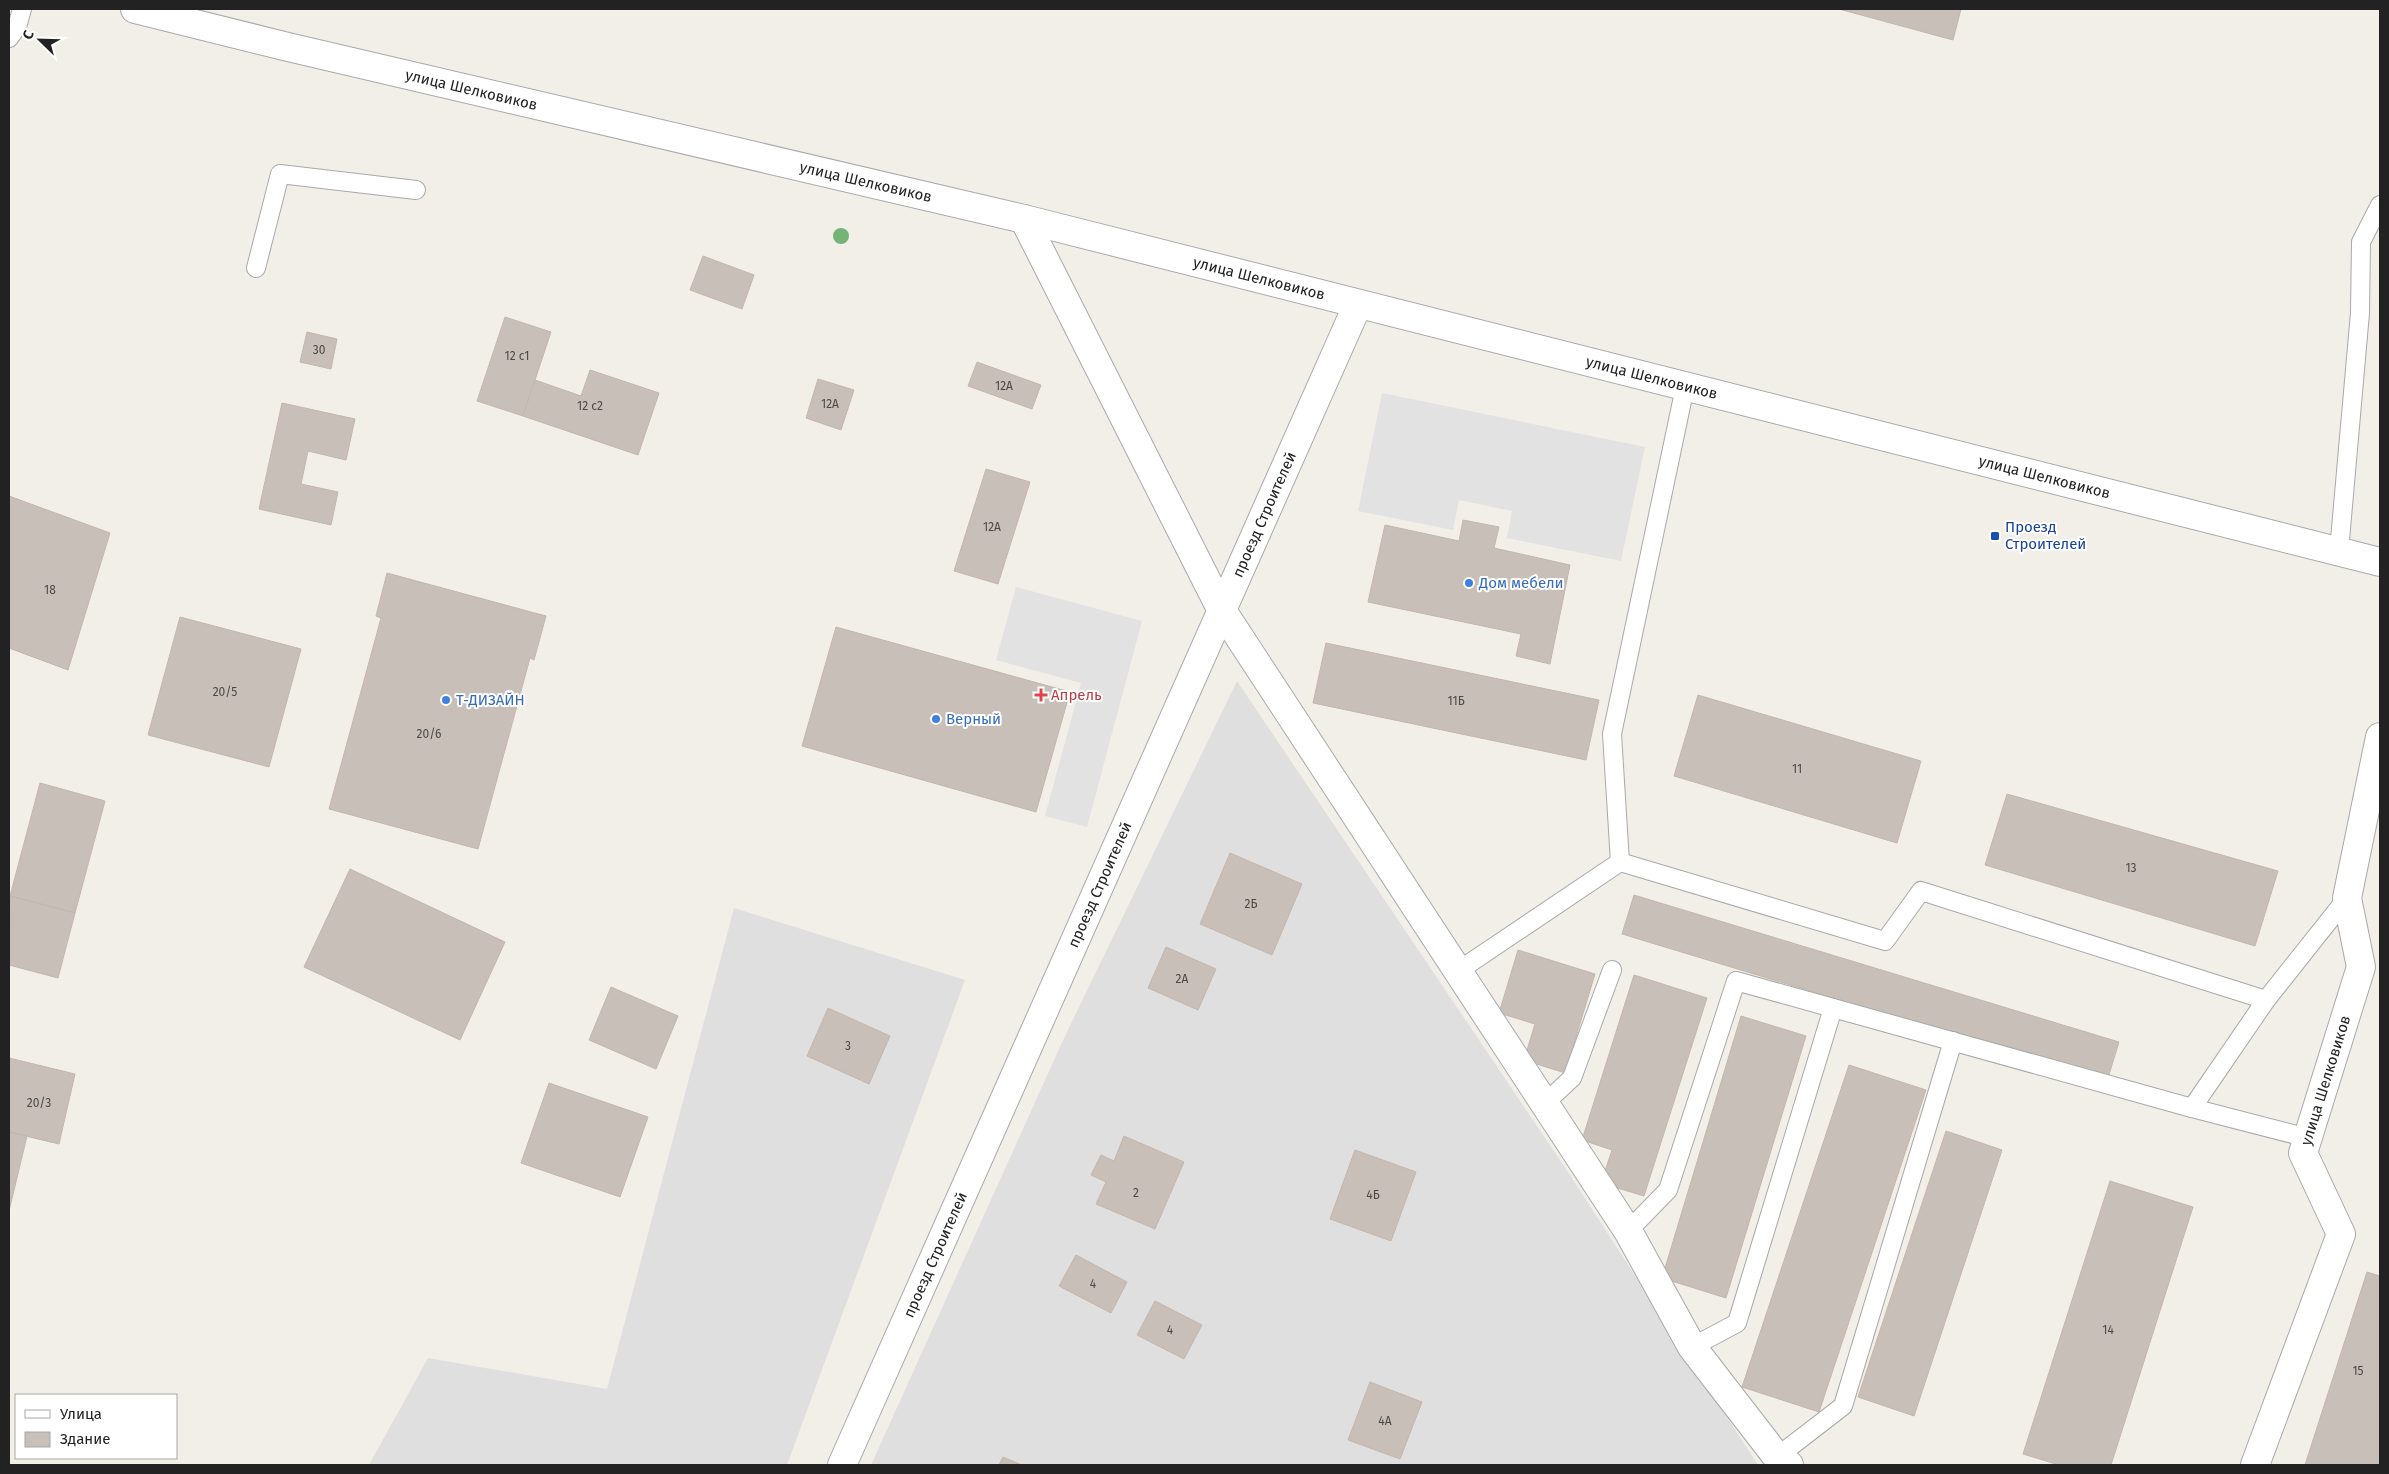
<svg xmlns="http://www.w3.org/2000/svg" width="2389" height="1474" viewBox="0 0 2389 1474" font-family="'Fira Sans',sans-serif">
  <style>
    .residential { fill: #e0dfdf }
    .parking { fill: #e2e2e2 }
    .building { fill: #c7bfb8; stroke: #c4b6ab }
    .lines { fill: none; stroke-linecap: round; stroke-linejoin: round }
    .service-casing { stroke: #a9a9a9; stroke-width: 20 }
    .minor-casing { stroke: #a9a9a9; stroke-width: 30 }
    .tertiary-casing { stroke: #a9a9a9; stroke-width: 30 }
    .service { stroke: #fff; stroke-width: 18 }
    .minor { stroke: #fff; stroke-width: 28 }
    .tertiary { stroke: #fff; stroke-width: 28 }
    .tree { fill: #74b475 }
    .transit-dot { fill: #1a4fb4; stroke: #fff; stroke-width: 2 }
    .shop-dot { fill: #3f7fe0; stroke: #fff; stroke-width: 2 }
    .health-dot { fill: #e0444e; stroke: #fff; stroke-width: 2 }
    .labels { text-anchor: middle; stroke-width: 4; stroke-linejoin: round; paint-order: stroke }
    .number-label { font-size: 12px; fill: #4b4948 }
    .street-label { font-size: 15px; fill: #222; stroke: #fff }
    .transit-label { font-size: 15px; fill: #164399; stroke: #fff; text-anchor: start }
    .shop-label { font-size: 15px; fill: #366cbe; stroke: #fff; text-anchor: start }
    .health-label { font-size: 15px; fill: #be3a42; stroke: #fff; text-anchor: start }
  </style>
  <rect width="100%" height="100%" fill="#f2efe9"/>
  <!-- residential -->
  <g class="residential">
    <polygon points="1237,681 1564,1166 1758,1465 871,1465 1065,1036"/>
    <polygon points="734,908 965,980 787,1465 369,1465 428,1358 607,1389"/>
  </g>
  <!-- parking -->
  <g class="parking">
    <polygon points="1382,393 1645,447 1621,561 1507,538 1512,511 1459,500 1453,530 1358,511"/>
    <polygon points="1016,587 1142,621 1087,827 1045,816 1081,683 996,660"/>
  </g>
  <!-- building -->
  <g class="building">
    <polygon points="1839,9 1961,9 1953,40"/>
    <polygon points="703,256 754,275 742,309 690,290"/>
    <polygon points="505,317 551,332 523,416 477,401"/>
    <polygon points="307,332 337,339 331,369 300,362"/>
    <polygon points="977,362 1041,385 1032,409 968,386"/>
    <polygon points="590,370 659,393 638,455 523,416 535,380 581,396"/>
    <polygon points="818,379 854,390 841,430 806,418"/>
    <polygon points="282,403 355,419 346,460 308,451 301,484 338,492 331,525 259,509"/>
    <polygon points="986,469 1030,482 998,584 954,571"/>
    <polygon points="9,496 110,533 68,670 9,648"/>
    <polygon points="1463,520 1499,527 1494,548 1570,565 1550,664 1516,656 1521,634 1368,602 1385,525 1459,541"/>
    <polygon points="387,573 546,616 534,660 530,658 478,849 329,809 381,618 376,616"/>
    <polygon points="180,617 301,649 269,767 148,735"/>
    <polygon points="836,627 1070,692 1036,812 802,746"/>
    <polygon points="1326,643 1599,700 1586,760 1313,703"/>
    <polygon points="1698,695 1921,761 1897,843 1674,776"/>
    <polygon points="40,783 105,801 75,913 10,896"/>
    <polygon points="2007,794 2278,871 2255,946 1985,865"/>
    <polygon points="1230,853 1302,884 1272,955 1200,924"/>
    <polygon points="350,869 505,942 460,1040 304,967"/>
    <polygon points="1634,895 2119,1042 2107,1081 1622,934"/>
    <polygon points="10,896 75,913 58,978 9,965"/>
    <polygon points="1166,947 1216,969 1198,1010 1148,988"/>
    <polygon points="1518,950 1595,974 1565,1073 1524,1060 1535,1024 1499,1013"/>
    <polygon points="1634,975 1707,998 1644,1196 1601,1183 1612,1150 1582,1140"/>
    <polygon points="611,987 678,1016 656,1069 589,1040"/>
    <polygon points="828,1008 890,1036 869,1084 807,1056"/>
    <polygon points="1741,1016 1806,1036 1726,1298 1662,1278"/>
    <polygon points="9,1058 75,1074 59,1144 9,1132"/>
    <polygon points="1849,1065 1926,1090 1819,1412 1742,1387"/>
    <polygon points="549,1083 648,1117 620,1197 521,1163"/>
    <polygon points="1946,1131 2002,1150 1914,1416 1858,1397"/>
    <polygon points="9,1132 27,1136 9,1211"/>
    <polygon points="1124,1136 1184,1162 1155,1229 1096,1204 1106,1182 1091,1175 1101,1155 1114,1161"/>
    <polygon points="1355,1150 1416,1172 1391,1241 1330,1219"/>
    <polygon points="2110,1181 2193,1207 2111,1465 2059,1465 2023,1454"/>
    <polygon points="1076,1255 1127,1282 1111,1313 1059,1286"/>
    <polygon points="2367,1272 2380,1276 2380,1465 2305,1465"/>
    <polygon points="1155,1301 1202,1325 1184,1359 1137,1335"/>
    <polygon points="1370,1382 1422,1402 1400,1459 1348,1440"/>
    <polygon points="1003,1457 1022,1465 999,1465"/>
  </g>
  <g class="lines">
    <defs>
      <g id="service">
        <polyline points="9,38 17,27 22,9"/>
        <polyline points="256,268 280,174 416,190"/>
        <polyline points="2339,551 2360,313 2361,242 2380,205"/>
        <polyline points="1620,862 1885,941 1921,891 2266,1000 2347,898"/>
        <polyline points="1458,971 1620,862 1612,734 1685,387"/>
        <polyline points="1545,1103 1572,1078 1612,970"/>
        <polyline points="2192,1108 2308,1138"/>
        <polyline points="1628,1231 1668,1190 1736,981 2192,1108 2266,1000"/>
        <polyline points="1692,1347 1737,1323 1833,1008"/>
        <polyline points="1777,1457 1843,1406 1953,1041"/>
      </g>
      <g id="minor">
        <polyline points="1024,219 1221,609 1628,1231 1692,1347 1777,1457 1789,1465"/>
        <path id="s1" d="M 842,1465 L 1358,304"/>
        <path id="s2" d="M 2255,1465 L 2341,1234 L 2303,1153 L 2361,967 L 2347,898 L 2380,737"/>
      </g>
      <g id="tertiary">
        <path id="s3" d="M 135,9 L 288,47 L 1024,219 L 2380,562"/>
      </g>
    </defs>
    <!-- service casing -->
    <use href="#service" class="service-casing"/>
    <!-- minor casing -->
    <use href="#minor" class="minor-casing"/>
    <!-- tertiary casing -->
    <use href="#tertiary" class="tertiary-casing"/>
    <!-- service -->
    <use href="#service" class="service"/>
    <!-- minor -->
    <use href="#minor" class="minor"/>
    <!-- tertiary -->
    <use href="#tertiary" class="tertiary"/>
  </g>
  <!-- trees -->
  <circle class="tree" cx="841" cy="236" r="8"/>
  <!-- markers -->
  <rect class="transit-dot" x="1990" y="531" width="10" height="10" rx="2.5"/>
  <g class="shop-dot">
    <circle cx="1469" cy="583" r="5"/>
    <circle cx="446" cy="700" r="5"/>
    <circle cx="936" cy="719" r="5"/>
  </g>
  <path class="health-dot" d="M1038.5 687.5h5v5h5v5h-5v5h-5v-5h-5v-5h5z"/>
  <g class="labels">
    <!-- number labels -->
    <g class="number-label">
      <text x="319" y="354">30</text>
      <text x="517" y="360">12 с1</text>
      <text x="1004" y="390">12А</text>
      <text x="830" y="408">12А</text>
      <text x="590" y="410">12 с2</text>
      <text x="992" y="531">12А</text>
      <text x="50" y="594">18</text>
      <text x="225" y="696">20/5</text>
      <text x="1456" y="705">11Б</text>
      <text x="429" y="738">20/6</text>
      <text x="1797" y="773">11</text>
      <text x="2131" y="872">13</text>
      <text x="1251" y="908">2Б</text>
      <text x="1182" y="983">2А</text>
      <text x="848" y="1050">3</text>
      <text x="39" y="1107">20/3</text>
      <text x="1136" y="1197">2</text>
      <text x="1373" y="1199">4Б</text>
      <text x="1093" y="1288">4</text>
      <text x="1170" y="1334">4</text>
      <text x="2108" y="1334">14</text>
      <text x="2358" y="1375">15</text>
      <text x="1385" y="1425">4А</text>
    </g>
    <!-- street labels -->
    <g class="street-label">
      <text dy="5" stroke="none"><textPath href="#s3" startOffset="346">улица Шелковиков</textPath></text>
      <text dy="5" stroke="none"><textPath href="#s3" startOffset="751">улица Шелковиков</textPath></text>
      <text dy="5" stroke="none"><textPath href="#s3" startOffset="1156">улица Шелковиков</textPath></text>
      <text dy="5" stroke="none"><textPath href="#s3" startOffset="1561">улица Шелковиков</textPath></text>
      <text dy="5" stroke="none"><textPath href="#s3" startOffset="1966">улица Шелковиков</textPath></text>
      <text dy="5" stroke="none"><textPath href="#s1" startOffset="1040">проезд Строителей</textPath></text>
      <text dy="5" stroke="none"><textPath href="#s1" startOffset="635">проезд Строителей</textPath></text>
      <text dy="5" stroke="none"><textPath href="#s2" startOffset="412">улица Шелковиков</textPath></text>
      <text dy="5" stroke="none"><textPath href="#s1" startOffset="230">проезд Строителей</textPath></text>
    </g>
    <!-- transit labels -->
    <g class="transit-label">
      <text x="2005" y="532">Проезд<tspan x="2005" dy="17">Строителей</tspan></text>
    </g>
    <!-- shop labels -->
    <g class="shop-label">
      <text x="1479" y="588">Дом мебели</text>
      <text x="456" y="705">Т-ДИЗАЙН</text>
      <text x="946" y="724">Верный</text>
    </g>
    <!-- health labels -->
    <g class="health-label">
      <text x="1051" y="700">Апрель</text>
    </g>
  </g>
  <!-- border -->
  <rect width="2389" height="1474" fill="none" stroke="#222222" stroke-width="20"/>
  <!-- legend -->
  <rect x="15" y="1394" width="162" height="65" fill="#ffffff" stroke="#a7a7a7"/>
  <rect x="25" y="1410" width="25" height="8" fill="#ffffff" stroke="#a7a7a7"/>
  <text x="60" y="1419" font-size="15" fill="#222222">Улица</text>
  <rect x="25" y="1432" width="25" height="15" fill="#c7bfb8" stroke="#a7a7a7"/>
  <text x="60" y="1444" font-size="15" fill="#222222">Здание</text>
  <!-- north arrow -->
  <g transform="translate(40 40) rotate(293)" stroke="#ffffff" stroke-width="4" paint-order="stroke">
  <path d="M0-4L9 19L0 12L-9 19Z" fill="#222222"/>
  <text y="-8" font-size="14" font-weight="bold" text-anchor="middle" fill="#222222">С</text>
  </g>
</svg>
